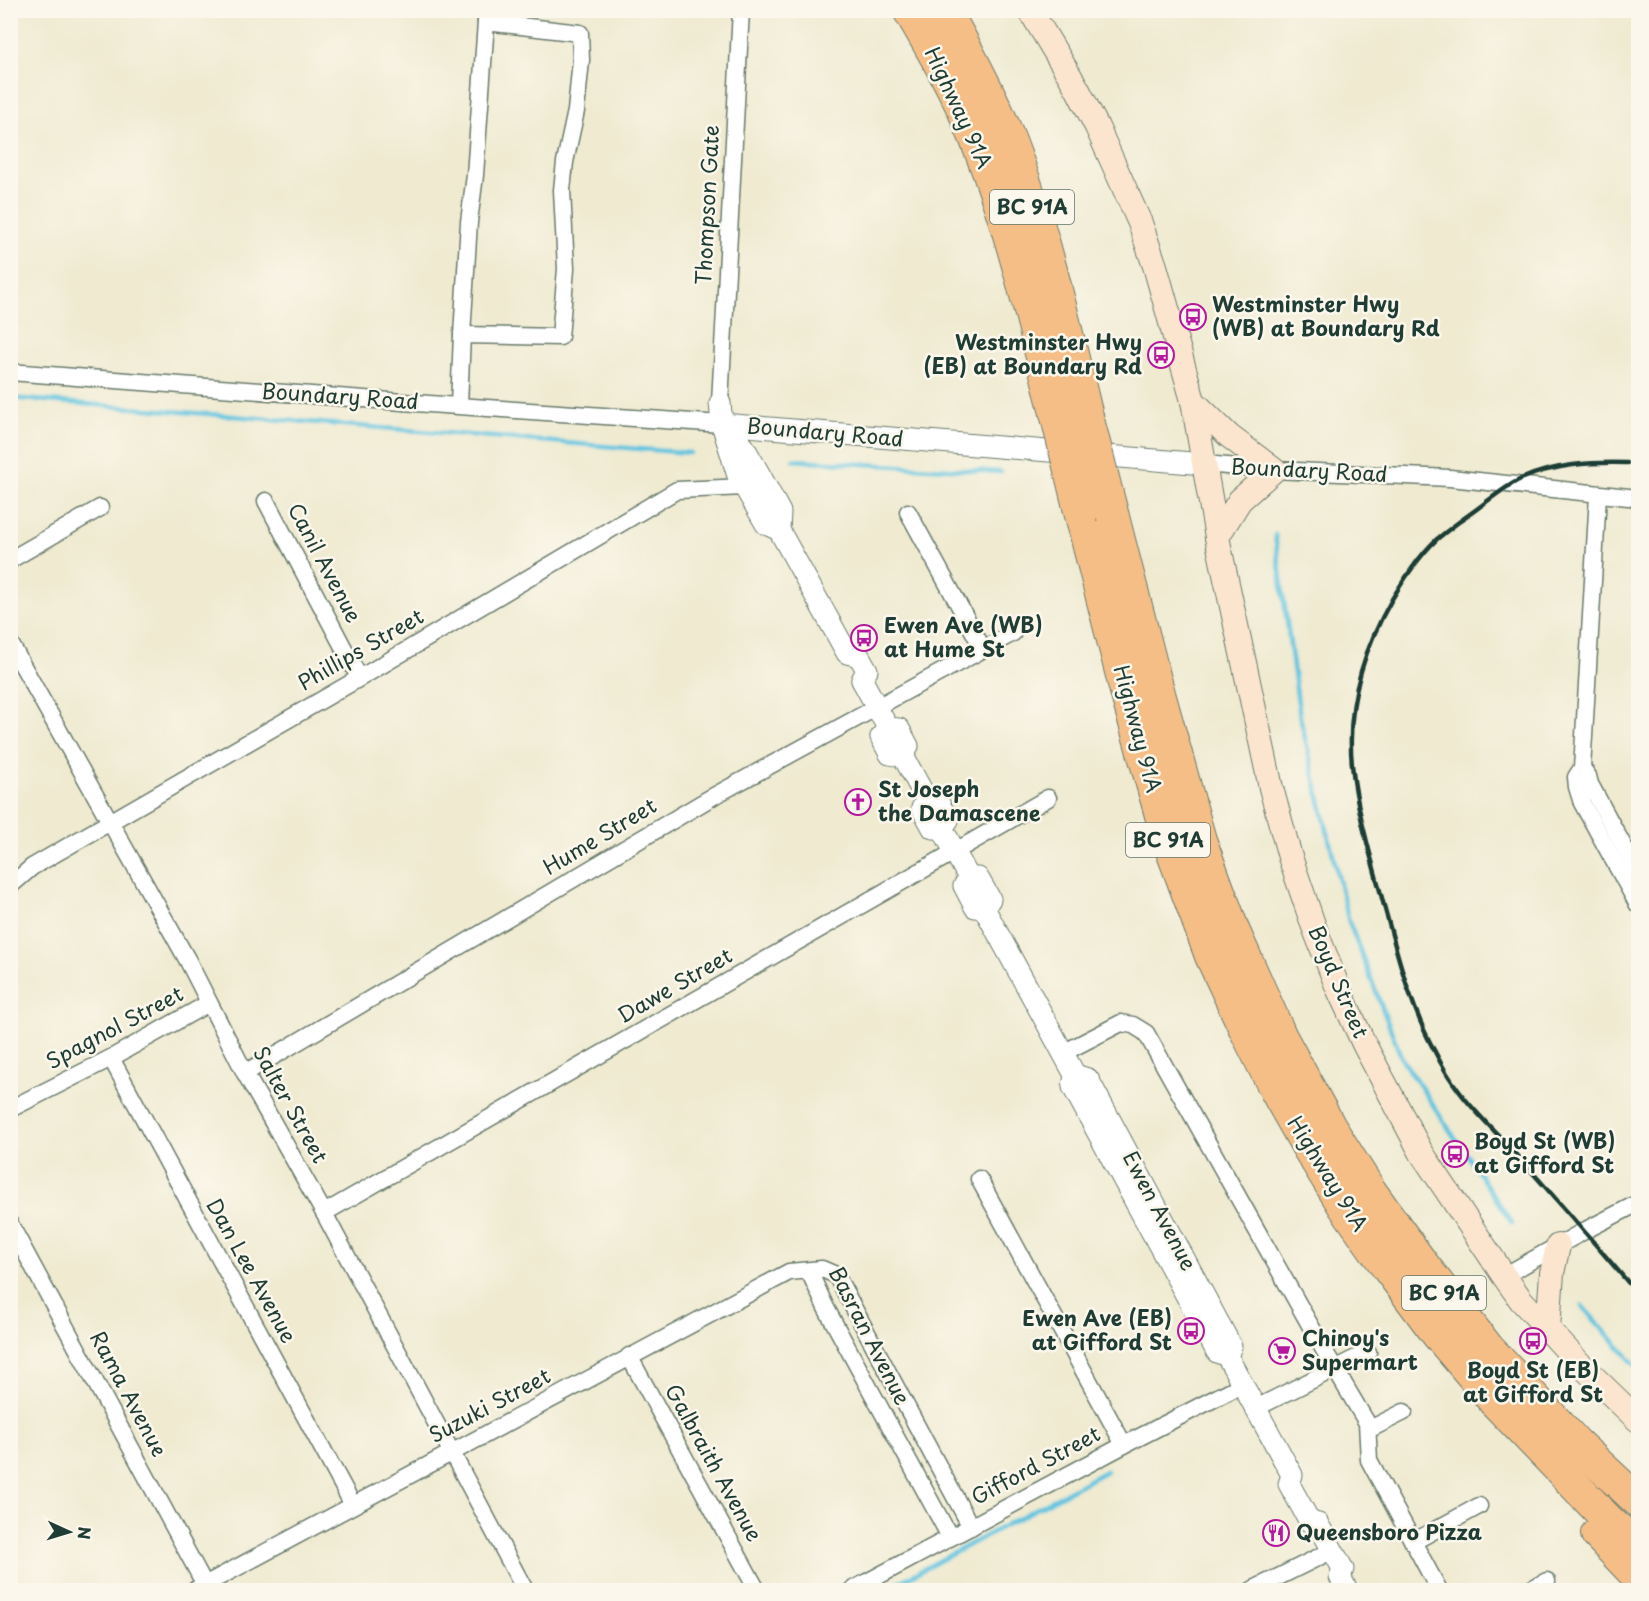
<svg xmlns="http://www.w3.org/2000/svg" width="1649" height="1601" viewBox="0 0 1649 1601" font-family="'Playpen Sans',sans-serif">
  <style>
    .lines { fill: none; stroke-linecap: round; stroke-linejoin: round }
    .stream { stroke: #62c4e0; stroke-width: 4.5 }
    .minor-casing { stroke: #687a6b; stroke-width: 19 }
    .tertiary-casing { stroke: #687a6b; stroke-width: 23 }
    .secondary-casing { stroke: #687a6b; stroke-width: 26 }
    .motorway-casing { stroke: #687a6b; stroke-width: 34 }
    .minor { stroke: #fff; stroke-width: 16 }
    .tertiary { stroke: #fff; stroke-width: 21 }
    .secondary { stroke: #fbe5cf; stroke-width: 24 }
    .motorway { stroke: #f6be87; stroke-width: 32 }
    .rail { stroke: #1f3d34; stroke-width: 4.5 }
    .motorway-bridge-casing { stroke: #687a6b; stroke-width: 34; stroke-linecap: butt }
    .motorway-bridge { stroke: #f6be87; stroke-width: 32 }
    .labels { text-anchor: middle; stroke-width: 5; stroke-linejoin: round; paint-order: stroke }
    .shield { fill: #fbf7ec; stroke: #61756b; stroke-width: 1.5 }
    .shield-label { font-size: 20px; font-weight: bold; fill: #1f3d34 }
    .street-label { font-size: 21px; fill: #1f3d34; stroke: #fbf7ec }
    .poi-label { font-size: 21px; font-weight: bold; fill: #1f3d34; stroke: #fbf7ec; text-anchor: start }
  </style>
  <rect width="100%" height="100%" fill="#fbf7ec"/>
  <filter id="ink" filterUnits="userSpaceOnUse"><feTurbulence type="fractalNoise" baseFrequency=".0167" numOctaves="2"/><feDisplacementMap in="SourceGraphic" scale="12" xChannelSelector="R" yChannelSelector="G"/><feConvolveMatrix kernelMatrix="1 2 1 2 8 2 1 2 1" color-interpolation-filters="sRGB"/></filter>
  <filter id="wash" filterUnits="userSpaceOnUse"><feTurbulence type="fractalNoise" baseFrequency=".008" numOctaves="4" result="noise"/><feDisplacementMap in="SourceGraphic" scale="24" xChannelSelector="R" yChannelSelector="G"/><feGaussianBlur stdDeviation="1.35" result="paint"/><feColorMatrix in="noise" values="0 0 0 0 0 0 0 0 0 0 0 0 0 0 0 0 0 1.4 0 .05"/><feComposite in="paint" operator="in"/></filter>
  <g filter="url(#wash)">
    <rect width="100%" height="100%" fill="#efead0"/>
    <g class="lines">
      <!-- stream -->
      <g class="stream">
        <polyline points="10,398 690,453"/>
        <polyline points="794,460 1001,472"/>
        <polyline points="1275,535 1300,717 1349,922 1402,1059 1512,1223"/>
        <polyline points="1582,1306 1638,1368"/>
        <polyline points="885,1590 1106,1471"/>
      </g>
    </g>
  </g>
  <g filter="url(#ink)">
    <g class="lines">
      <defs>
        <g id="minor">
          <polyline points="462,335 469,222 475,175 486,22"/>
          <polyline points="10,372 429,404 722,424"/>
          <polyline points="720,403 741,10"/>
          <polyline points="459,405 462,335 560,337 566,269 562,190 565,162 576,111 581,60 580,33 486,22 486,10"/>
          <polyline points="1204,464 1274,470 1450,478 1638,498"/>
          <polyline points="1598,495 1584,736 1582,768 1576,777 1577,787 1582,803 1638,905"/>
          <polyline points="266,501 359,677"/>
          <polyline points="908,512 983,649"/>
          <polyline points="10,560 100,508"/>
          <polyline points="10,643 188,961 245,1073 324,1213 525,1590"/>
          <polyline points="1582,768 1588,776 1590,784 1638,873"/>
          <polyline points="10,886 32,867 370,672 677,490 745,487"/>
          <polyline points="1063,1053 1121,1023 1133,1025 1146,1033 1328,1357 1367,1423 1369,1460 1439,1590"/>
          <polyline points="111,1058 353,1505"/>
          <polyline points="245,1073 712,797 1013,633"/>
          <polyline points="10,1109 111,1058 209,1003"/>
          <polyline points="979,1179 1124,1445"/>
          <polyline points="324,1213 1048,798"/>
          <polyline points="10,1224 205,1585"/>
          <polyline points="809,1271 826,1308 950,1537"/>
          <polyline points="1504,1276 1584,1231 1638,1203"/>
          <polyline points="629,1356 757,1590"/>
          <polyline points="1256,1408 1368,1352"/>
          <polyline points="1368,1430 1404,1412"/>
          <polyline points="1413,1542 1479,1506"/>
          <polyline points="195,1590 789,1272 822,1269 836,1275 971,1527"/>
          <polyline points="852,1590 1124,1445 1243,1384"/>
          <polyline points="1252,1590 1333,1550"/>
          <polyline points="1529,1590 1547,1581"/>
        </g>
        <g id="tertiary">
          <polyline points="720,403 722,424 738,476 766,524 779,530"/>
          <polyline points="722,424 1204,464"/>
          <polyline points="722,424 744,447 761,477 780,512 779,530 847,653 859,656 867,670 862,680"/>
          <polyline points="862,680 888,728"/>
          <polyline points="888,728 881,737 890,754 903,756"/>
          <polyline points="888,728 899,729 908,746 903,756"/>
          <polyline points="903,756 927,800"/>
          <polyline points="927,800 937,800 948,820 942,828"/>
          <polyline points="927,800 922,808 933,828 942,828"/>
          <polyline points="942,828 969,878"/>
          <polyline points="969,878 978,878 990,899 984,908"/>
          <polyline points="969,878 964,886 975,907 984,908"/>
          <polyline points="984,908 1075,1075 1073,1087 1217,1352 1227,1356 1292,1475 1289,1484 1310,1522 1318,1524 1343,1569 1340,1577 1347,1590"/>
          <polyline points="1075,1075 1088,1079 1231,1346 1227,1356"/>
        </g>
        <g id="secondary">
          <polyline points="1030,10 1077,88 1097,127 1140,223 1155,266 1193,401 1217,537 1271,788 1290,857 1314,927 1338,988 1365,1046 1421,1152 1504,1276 1521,1300 1579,1363 1638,1420"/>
          <polyline points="1193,401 1229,436 1274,470 1240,500 1217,537"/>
          <polyline points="1548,1329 1552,1273 1558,1246"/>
        </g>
        <g id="motorway">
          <path d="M 909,10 C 928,42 946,73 962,107 C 1006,204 1030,309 1056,413"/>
          <path d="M 945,10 C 966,49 988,88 1005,129 C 1043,221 1063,320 1087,416"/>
          <polyline points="1081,515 1127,695 1168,840 1211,956 1247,1033 1276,1091 1307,1146 1344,1206 1387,1267 1438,1335 1494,1401 1611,1523 1638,1546"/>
          <polyline points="1113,517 1153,672 1200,840 1234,932 1281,1037 1330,1127 1371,1192 1421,1262 1488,1348 1577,1444 1638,1501"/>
          <polyline points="1597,1534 1638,1577"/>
        </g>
      </defs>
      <!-- minor casing -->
      <use href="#minor" class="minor-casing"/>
      <!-- tertiary casing -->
      <use href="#tertiary" class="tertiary-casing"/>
      <!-- secondary casing -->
      <use href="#secondary" class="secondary-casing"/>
      <!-- motorway casing -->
      <use href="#motorway" class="motorway-casing"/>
      <!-- minor -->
      <use href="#minor" class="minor"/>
      <!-- tertiary -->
      <use href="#tertiary" class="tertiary"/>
      <!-- secondary -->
      <use href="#secondary" class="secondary"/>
      <!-- motorway -->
      <use href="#motorway" class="motorway"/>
      <!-- rail -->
      <path class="rail" d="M 1627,463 C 1591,462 1554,464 1521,479 C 1502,488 1485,504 1467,516 C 1457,523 1447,531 1437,539 C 1419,556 1405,578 1392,599 C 1363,650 1346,705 1352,765 C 1357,811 1371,857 1383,902 C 1397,952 1409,1004 1434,1050 C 1441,1064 1449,1078 1459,1091 C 1476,1114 1498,1134 1517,1155 C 1558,1201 1598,1247 1638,1294"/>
      <defs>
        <g id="motorway-bridge">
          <polyline points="1056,413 1081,515"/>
          <polyline points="1087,416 1113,517"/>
        </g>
      </defs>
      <!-- motorway-bridge casing -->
      <use href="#motorway-bridge" class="motorway-bridge-casing"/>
      <!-- motorway-bridge -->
      <use href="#motorway-bridge" class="motorway-bridge"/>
    </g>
  </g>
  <!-- icons -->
  <defs>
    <symbol id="bus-ring" viewBox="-11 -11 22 22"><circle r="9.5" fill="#fbf7ec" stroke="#b5179e" stroke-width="1.5"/><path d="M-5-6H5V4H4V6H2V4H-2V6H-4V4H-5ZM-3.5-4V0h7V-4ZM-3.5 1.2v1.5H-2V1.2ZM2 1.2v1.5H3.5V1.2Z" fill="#b5179e"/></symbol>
    <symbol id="church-ring" viewBox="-11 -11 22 22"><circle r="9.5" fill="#fbf7ec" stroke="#b5179e" stroke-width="1.5"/><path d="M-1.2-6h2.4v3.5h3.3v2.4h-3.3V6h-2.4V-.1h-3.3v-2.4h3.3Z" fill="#b5179e"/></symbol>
    <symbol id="supermarket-ring" viewBox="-11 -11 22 22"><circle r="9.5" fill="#fbf7ec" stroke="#b5179e" stroke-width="1.5"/><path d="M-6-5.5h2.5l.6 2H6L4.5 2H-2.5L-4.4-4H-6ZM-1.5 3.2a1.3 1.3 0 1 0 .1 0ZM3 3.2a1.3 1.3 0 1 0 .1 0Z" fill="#b5179e"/></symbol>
    <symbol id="restaurant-ring" viewBox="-11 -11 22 22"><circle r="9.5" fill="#fbf7ec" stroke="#b5179e" stroke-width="1.5"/><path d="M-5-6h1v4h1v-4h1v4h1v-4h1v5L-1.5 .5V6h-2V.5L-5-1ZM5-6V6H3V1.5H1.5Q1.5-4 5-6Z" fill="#b5179e"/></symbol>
  </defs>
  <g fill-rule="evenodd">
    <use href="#bus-ring" x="1178" y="302" width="30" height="30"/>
    <use href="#bus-ring" x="1146" y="340" width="30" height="30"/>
    <use href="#bus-ring" x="849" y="623" width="30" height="30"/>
    <use href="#church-ring" x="843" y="787" width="30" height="30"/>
    <use href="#bus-ring" x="1440" y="1139" width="30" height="30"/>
    <use href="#bus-ring" x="1176" y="1316" width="30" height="30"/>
    <use href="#bus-ring" x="1518" y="1326" width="30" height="30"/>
    <use href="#supermarket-ring" x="1267" y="1336" width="30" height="30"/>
    <use href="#restaurant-ring" x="1261" y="1518" width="30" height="30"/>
  </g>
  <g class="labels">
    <!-- shield labels -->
    <g class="shield">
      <rect x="990" y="190" width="84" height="34" rx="4.5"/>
      <rect x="1126" y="823" width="84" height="34" rx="4.5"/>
      <rect x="1402" y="1276" width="84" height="34" rx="4.5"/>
    </g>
    <g class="shield-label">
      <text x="1032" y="214">BC 91A</text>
      <text x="1168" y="847">BC 91A</text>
      <text x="1444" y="1300">BC 91A</text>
    </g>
    <!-- street labels -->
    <g class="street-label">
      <text transform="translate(958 108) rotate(65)" y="7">Highway 91A</text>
      <text transform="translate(708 205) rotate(-87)" y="7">Thompson Gate</text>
      <text transform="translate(340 397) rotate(4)" y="7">Boundary Road</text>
      <text transform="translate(825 433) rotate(5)" y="7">Boundary Road</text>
      <text transform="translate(1309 471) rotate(3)" y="7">Boundary Road</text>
      <text transform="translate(324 563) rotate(62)" y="7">Canil Avenue</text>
      <text transform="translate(361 650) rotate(-30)" y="7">Phillips Street</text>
      <text transform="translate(1137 729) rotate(75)" y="7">Highway 91A</text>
      <text transform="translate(600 837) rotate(-31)" y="7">Hume Street</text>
      <text transform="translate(1338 982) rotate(67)" y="7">Boyd Street</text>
      <text transform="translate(675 986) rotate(-30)" y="7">Dawe Street</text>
      <text transform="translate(115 1028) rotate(-28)" y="7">Spagnol Street</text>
      <text transform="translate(290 1105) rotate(61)" y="7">Salter Street</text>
      <text transform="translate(1327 1174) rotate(58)" y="7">Highway 91A</text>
      <text transform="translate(1159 1211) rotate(62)" y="7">Ewen Avenue</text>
      <text transform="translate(251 1271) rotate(61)" y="7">Dan Lee Avenue</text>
      <text transform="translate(869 1336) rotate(63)" y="7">Basran Avenue</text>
      <text transform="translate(128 1394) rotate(62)" y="7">Rama Avenue</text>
      <text transform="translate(490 1406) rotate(-28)" y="7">Suzuki Street</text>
      <text transform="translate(713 1463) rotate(61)" y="7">Galbraith Avenue</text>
      <text transform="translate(1036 1466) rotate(-28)" y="7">Gifford Street</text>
    </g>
    <!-- poi labels -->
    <g class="poi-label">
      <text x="1212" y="312">Westminster Hwy<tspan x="1212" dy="24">(WB) at Boundary Rd</tspan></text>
      <text x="1142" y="350" text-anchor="end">Westminster Hwy<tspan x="1142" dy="24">(EB) at Boundary Rd</tspan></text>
      <text x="884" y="633">Ewen Ave (WB)<tspan x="884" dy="24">at Hume St</tspan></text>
      <text x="878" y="797">St Joseph<tspan x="878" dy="24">the Damascene</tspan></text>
      <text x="1474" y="1149">Boyd St (WB)<tspan x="1474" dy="24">at Gifford St</tspan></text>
      <text x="1172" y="1326" text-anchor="end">Ewen Ave (EB)<tspan x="1172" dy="24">at Gifford St</tspan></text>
      <text x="1302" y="1346">Chinoy's<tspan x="1302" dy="24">Supermart</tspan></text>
      <text x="1533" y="1378" text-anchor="middle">Boyd St (EB)<tspan x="1533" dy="24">at Gifford St</tspan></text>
      <text x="1296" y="1540">Queensboro Pizza</text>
    </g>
  </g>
  <!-- margin -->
  <rect width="1649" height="1601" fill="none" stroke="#fbf7ec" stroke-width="36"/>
  <!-- north arrow -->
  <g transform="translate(69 1532) rotate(94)" stroke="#fbf7ec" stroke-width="4.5" paint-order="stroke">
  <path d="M0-4.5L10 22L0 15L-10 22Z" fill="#1f3d34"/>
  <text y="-9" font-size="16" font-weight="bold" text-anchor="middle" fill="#1f3d34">N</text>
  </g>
</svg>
